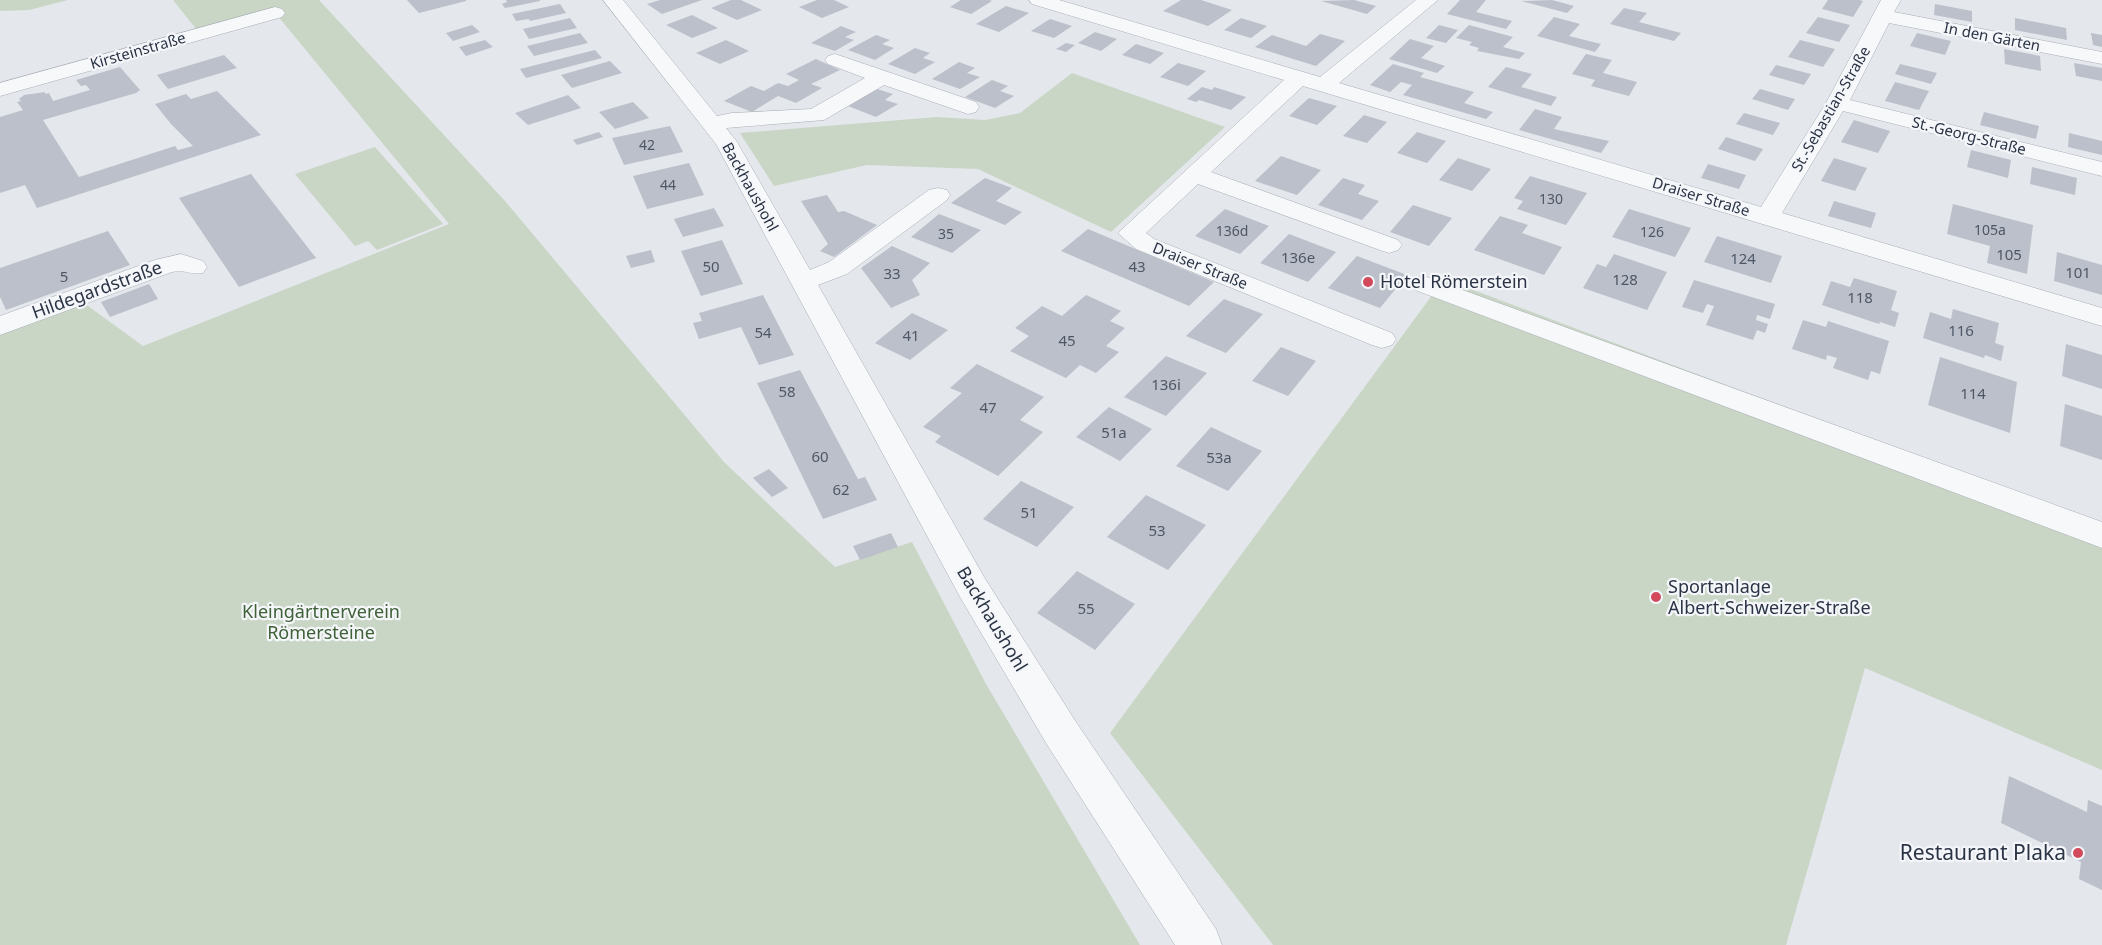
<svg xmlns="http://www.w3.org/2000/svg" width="2102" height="945" viewBox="0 0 2102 945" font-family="'Noto Sans',sans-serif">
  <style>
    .green { fill: #c9d6c5 }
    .building { fill: #bbc0ca }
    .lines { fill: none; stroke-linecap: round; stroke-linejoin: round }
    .minor-casing { stroke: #a9aeb7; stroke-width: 1 }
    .minor { fill: #f7f8fa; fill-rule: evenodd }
    .poi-dot { fill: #d1495b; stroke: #f4f6f9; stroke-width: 2 }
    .labels { text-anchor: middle; stroke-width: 4.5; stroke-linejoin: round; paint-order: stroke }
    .far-number-label { font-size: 14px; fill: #4f5766 }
    .far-street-label { font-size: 15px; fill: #2b3445; stroke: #f4f6f9 }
    .number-label { font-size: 15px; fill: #4f5766 }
    .poi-label { font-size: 18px; fill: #2b3445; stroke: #f4f6f9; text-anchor: start }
    .street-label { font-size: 18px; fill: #2b3445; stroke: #f4f6f9 }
    .park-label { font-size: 18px; fill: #3f6138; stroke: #f4f6f9 }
    .near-poi-label { font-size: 21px; fill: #2b3445; stroke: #f4f6f9; text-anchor: end }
  </style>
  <rect width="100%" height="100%" fill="#e4e7ec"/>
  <path class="green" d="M 0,0 L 68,0 L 29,10 L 0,11 Z
    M 173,0 L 319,0 L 505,201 L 724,462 L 835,567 L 912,542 L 986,684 L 1140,945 L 0,945 L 0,334 L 84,303 L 143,346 L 449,224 L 272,9 L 197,30 Z
    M 1072,73 L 1225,127 L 1111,232 L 978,169 L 867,165 L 774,186 L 740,133 L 937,117 L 985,120 L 1020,113 Z
    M 375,147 L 443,224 L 377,250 L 368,241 L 355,246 L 295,174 Z
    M 1444,279 L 2102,526 L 2102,770 L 1865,668 L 1786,945 L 1273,945 L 1110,733 Z"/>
  <path class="building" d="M 407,0 L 466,0 L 466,1 L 419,13 Z
    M 506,0 L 540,0 L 540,1 L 505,8 L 502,4 L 507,2 Z
    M 660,0 L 702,0 L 662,14 L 647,4 Z
    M 731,0 L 741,0 L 762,10 L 737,20 L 711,8 Z
    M 817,0 L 834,0 L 849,7 L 822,18 L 799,7 Z
    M 961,0 L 989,0 L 992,1 L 971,14 L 950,7 Z
    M 1181,0 L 1201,0 L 1232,10 L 1208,26 L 1163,11 Z
    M 1354,0 L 1376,6 L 1367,14 L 1321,1 Z
    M 1460,0 L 1486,0 L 1476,12 L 1512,21 L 1506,29 L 1447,14 Z
    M 1552,0 L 1574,6 L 1567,13 L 1521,1 Z
    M 1828,0 L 1859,0 L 1863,1 L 1853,17 L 1822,9 Z
    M 560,4 L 566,13 L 530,21 L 529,19 L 516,21 L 512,14 Z
    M 1935,4 L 1972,11 L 1972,22 L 1934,15 Z
    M 1006,6 L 1029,13 L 999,32 L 976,24 Z
    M 1624,8 L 1647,13 L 1639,22 L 1681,33 L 1674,41 L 1610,24 Z
    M 692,15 L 718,28 L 692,38 L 666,25 Z
    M 1554,17 L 1580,24 L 1569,36 L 1601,44 L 1595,52 L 1537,36 Z
    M 1818,17 L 1850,25 L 1839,42 L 1806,33 Z
    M 570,18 L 577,28 L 529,39 L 523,29 Z
    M 1241,18 L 1267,26 L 1251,38 L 1224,30 Z
    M 2015,18 L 2066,28 L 2067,40 L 2015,30 Z
    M 1050,19 L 1072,26 L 1054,38 L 1031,31 Z
    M 472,25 L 480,32 L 453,41 L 446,33 Z
    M 1439,25 L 1458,30 L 1446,43 L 1426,38 Z
    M 1469,25 L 1513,37 L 1503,47 L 1525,53 L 1519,59 L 1477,51 L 1479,48 L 1469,45 L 1472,42 L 1456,38 Z
    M 841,26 L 856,32 L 845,37 L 854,40 L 835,51 L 811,43 Z
    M 1095,32 L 1117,39 L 1101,51 L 1078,43 Z
    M 580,33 L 588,43 L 534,56 L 527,46 Z
    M 1917,33 L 1951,41 L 1945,55 L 1910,46 Z
    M 2091,33 L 2102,35 L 2102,47 L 2093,45 Z
    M 1320,34 L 1345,41 L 1316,66 L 1255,47 L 1272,35 L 1306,46 Z
    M 876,35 L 890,40 L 882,44 L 894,48 L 875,60 L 848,50 Z
    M 1410,39 L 1434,46 L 1421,58 L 1445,66 L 1437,73 L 1389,59 Z
    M 485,40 L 493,47 L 466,56 L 459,47 Z
    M 726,40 L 749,51 L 720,64 L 696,53 Z
    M 1800,40 L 1835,49 L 1823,67 L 1788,57 Z
    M 1066,43 L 1075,45 L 1066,52 L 1056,49 Z
    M 1136,44 L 1164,53 L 1150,64 L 1122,55 Z
    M 915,48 L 930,53 L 923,58 L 935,62 L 915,74 L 888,64 Z
    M 2004,49 L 2040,56 L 2041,71 L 2005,64 Z
    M 595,50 L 602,58 L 526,78 L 520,69 Z
    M 1586,54 L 1612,60 L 1603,73 L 1637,82 L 1629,96 L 1591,86 L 1595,80 L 1572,74 Z
    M 224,55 L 237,68 L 168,89 L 157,75 Z
    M 816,59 L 840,70 L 811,84 L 822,88 L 796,103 L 778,96 L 752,112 L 724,101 L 751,86 L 764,91 L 778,83 L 788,86 L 799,80 L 786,74 Z
    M 610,61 L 622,73 L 572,88 L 561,75 Z
    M 959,62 L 975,68 L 967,73 L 980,77 L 960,89 L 932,79 Z
    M 1178,63 L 1206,71 L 1188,86 L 1160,77 Z
    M 2074,63 L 2102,68 L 2102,81 L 2076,76 Z
    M 1393,64 L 1424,73 L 1420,77 L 1474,92 L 1464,103 L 1493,112 L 1486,119 L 1403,95 L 1412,85 L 1401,82 L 1390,92 L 1370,85 Z
    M 1900,64 L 1937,73 L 1931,84 L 1895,74 Z
    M 1776,65 L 1811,74 L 1804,85 L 1769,75 Z
    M 120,67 L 140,90 L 136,93 L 43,120 L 79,177 L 175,146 L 178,150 L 193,146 L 171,124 L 155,104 L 186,94 L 191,99 L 217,91 L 261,135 L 37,208 L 25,185 L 0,193 L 0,117 L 23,110 L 17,102 L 21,101 L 19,99 L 24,95 L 45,92 L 45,94 L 49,93 L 53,101 L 90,90 L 86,85 L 81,86 L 76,80 Z
    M 1506,67 L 1532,74 L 1521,87 L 1557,97 L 1551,106 L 1488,87 Z
    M 992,80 L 1008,86 L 1000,91 L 1014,96 L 995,108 L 965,97 Z
    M 1895,82 L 1929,91 L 1919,110 L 1885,101 Z
    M 1202,87 L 1212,90 L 1214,87 L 1246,97 L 1231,110 L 1199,100 L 1196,102 L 1187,99 Z
    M 877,89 L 893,94 L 885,100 L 898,104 L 876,117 L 848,106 Z
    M 1760,89 L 1795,99 L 1788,110 L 1752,99 Z
    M 568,95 L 581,108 L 528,125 L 515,113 Z
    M 1309,98 L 1337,106 L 1317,125 L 1289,116 Z
    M 633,102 L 649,118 L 615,129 L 599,112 Z
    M 1535,109 L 1562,117 L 1554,129 L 1609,141 L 1601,153 L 1519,130 Z
    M 1984,112 L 2039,126 L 2036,139 L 1980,125 Z
    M 1744,113 L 1780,123 L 1773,135 L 1736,124 Z
    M 1364,115 L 1387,122 L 1367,143 L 1343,136 Z
    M 1854,120 L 1890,131 L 1878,153 L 1841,142 Z
    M 670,126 L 683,152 L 624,165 L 612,138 Z
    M 599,132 L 603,137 L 577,145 L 573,140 Z
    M 1417,132 L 1446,141 L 1427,163 L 1397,153 Z
    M 2069,133 L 2102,141 L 2102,155 L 2068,147 Z
    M 1726,137 L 1763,149 L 1755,161 L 1718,149 Z
    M 1971,150 L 2011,160 L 2008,178 L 1967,167 Z
    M 1281,156 L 1321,170 L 1297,195 L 1255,181 Z
    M 1458,158 L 1491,169 L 1472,191 L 1439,180 Z
    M 1834,158 L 1867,168 L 1855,191 L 1821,181 Z
    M 689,163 L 704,195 L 647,209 L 633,176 Z
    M 1708,164 L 1746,175 L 1739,189 L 1701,178 Z
    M 2032,167 L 2077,178 L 2075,195 L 2030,184 Z
    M 251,174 L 316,258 L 239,287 L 179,198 Z
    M 1530,176 L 1587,193 L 1566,225 L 1517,209 L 1523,201 L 1514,198 Z
    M 985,178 L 1012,188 L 996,201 L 1022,212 L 1005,225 L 951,203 Z
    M 1343,178 L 1365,185 L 1358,194 L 1379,201 L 1362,220 L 1318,205 Z
    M 827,195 L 838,212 L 844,211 L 877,225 L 834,257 L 820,251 L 828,244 L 801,201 Z
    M 1834,201 L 1876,213 L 1871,228 L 1828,216 Z
    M 1953,204 L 2033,225 L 2027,274 L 1987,263 L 1990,246 L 1947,234 Z
    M 1413,205 L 1452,218 L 1429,246 L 1390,232 Z
    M 714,208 L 724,226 L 683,237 L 674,219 Z
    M 1225,209 L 1269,226 L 1240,254 L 1195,236 Z
    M 1629,209 L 1691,228 L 1675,257 L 1612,237 Z
    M 939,214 L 981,230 L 952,253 L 911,237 Z
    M 1500,216 L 1528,225 L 1522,233 L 1562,247 L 1544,275 L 1474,250 Z
    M 1088,229 L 1214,282 L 1189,306 L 1061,251 Z
    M 108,231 L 130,265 L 6,310 L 0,297 L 0,268 Z
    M 1289,234 L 1336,252 L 1308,282 L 1260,263 Z
    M 1717,236 L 1782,256 L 1771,283 L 1704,262 Z
    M 722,240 L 743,284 L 701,296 L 681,251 Z
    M 892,246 L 930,263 L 912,280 L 920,295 L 891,308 L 861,268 Z
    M 651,250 L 655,262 L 631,268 L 626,256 Z
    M 2057,252 L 2102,265 L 2102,295 L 2054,281 Z
    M 1614,254 L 1667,272 L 1647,310 L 1583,288 L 1597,264 L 1606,267 Z
    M 1357,256 L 1407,275 L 1380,308 L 1328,288 Z
    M 1854,278 L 1897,291 L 1891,310 L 1899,313 L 1895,327 L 1880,322 L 1879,324 L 1822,305 L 1831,281 L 1850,287 Z
    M 1694,280 L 1775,304 L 1770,319 L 1757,315 L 1756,320 L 1768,324 L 1765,333 L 1757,330 L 1753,340 L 1706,325 L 1714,306 L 1707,304 L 1703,313 L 1682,307 Z
    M 149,284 L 158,299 L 110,317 L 101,302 Z
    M 763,295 L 794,355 L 759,365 L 741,327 L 699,339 L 693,323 L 702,321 L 699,313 Z
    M 1086,295 L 1121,311 L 1110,321 L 1125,328 L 1106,346 L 1119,352 L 1096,373 L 1080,365 L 1066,378 L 1010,351 L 1029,336 L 1015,328 L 1042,306 L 1062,316 Z
    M 1224,299 L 1263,314 L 1226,353 L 1186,336 Z
    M 1953,309 L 1999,323 L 1995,343 L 2004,346 L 2001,361 L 1985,355 L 1984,358 L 1923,338 L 1930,312 L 1951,319 Z
    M 912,313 L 948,330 L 910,360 L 875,343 Z
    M 1803,320 L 1826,327 L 1828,321 L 1889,341 L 1880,374 L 1871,371 L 1868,380 L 1833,368 L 1837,358 L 1827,355 L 1826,360 L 1792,349 Z
    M 2066,344 L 2102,355 L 2102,389 L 2062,376 Z
    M 1281,347 L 1316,361 L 1288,396 L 1252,381 Z
    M 1166,356 L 1207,373 L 1166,416 L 1124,397 Z
    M 1940,357 L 2017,382 L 2010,433 L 1928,405 Z
    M 977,364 L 1044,397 L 1020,420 L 1043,432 L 998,476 L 935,442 L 941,436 L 923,427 L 962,393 L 950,388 Z
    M 800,370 L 858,479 L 865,477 L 877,500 L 823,519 L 757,383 Z
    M 2065,404 L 2102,416 L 2102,460 L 2060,446 Z
    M 1109,407 L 1152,429 L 1120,461 L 1076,437 Z
    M 1211,427 L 1262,451 L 1228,491 L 1176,466 Z
    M 769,469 L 788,488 L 772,497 L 753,478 Z
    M 1021,481 L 1074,507 L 1037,547 L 983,519 Z
    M 1146,495 L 1206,525 L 1168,570 L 1107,537 Z
    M 891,533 L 898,547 L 860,560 L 853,546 Z
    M 1077,571 L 1135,604 L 1095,650 L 1037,613 Z
    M 2009,776 L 2087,812 L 2088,800 L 2102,806 L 2102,890 L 2079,879 L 2081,862 L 2001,823 Z"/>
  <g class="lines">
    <g class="minor-casing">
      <path id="minor" d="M 603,0 L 623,0 L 717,116 L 732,113 L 811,109 L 865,78 L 828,64 L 825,60 L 828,56 L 835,54 L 976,102 L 979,107 L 976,112 L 968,114 L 884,85 L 824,120 L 726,128 L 737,142 L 810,270 L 829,262 L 929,190 L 938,188 L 947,190 L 950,195 L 947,200 L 847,274 L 818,285 L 984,577 L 1074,719 L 1216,929 L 1222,945 L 1175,945 L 1046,743 L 960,597 L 716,144 Z
        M 1029,0 L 1059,0 L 1320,77 L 1416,0 L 1438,0 L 1339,83 L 1761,207 L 1826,103 L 1881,0 L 1901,0 L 1894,12 L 2102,52 L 2102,64 L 1889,23 L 1850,100 L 2102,162 L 2102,176 L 1843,111 L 1782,213 L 2102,308 L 2102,326 L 1303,86 L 1211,172 L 1398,240 L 1402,245 L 1398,250 L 1389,253 L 1380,250 L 1198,184 L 1146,233 L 1154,239 L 1392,333 L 1396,339 L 1392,345 L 1382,348 L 1372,345 L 1136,249 L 1118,233 L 1284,80 L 1032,4 Z
        M 275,7 L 282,9 L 285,13 L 282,17 L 0,96 L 0,83 Z
        M 181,254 L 203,261 L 207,267 L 203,273 C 192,275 183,269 172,272 L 0,335 L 0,316 L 155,260 Z
        M 1424,276 L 2102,522 L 2102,548 L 1415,290 L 1411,284 L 1415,278 Z"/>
    </g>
    <use href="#minor" class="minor"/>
  </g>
  <g class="poi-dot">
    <circle cx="1368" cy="282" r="6"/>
    <circle cx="1656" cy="597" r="6"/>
    <circle cx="2078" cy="853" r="6"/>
  </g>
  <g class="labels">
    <g class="far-number-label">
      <text x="647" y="150">42</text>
      <text x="668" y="190">44</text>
      <text x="1551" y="204">130</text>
      <text x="1990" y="235">105a</text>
      <text x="1232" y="236">136d</text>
      <text x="1652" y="237">126</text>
      <text x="946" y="239">35</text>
    </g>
    <g class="far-street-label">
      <text transform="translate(1992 37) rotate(11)" y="5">In den Gärten</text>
      <text transform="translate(138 51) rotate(-16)" y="5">Kirsteinstraße</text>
      <text transform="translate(1831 109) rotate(-60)" y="5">St.-Sebastian-Straße</text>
      <text transform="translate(1969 136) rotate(14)" y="5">St.-Georg-Straße</text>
      <text transform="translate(750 187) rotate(61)" y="5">Backhaushohl</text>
      <text transform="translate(1701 197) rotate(17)" y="5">Draiser Straße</text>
      <text transform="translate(1200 266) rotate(22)" y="5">Draiser Straße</text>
    </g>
    <g class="number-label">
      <text x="2009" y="260">105</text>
      <text x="1298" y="263">136e</text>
      <text x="1743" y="264">124</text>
      <text x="711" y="272">50</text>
      <text x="1137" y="272">43</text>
      <text x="2078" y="278">101</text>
      <text x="892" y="279">33</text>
      <text x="64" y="282">5</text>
      <text x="1625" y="285">128</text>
      <text x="1860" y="303">118</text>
      <text x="1961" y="336">116</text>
      <text x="763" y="338">54</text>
      <text x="911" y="341">41</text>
      <text x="1067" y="346">45</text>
      <text x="1166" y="390">136i</text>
      <text x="787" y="397">58</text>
      <text x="1973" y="399">114</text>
      <text x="988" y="413">47</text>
      <text x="1114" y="438">51a</text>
      <text x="820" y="462">60</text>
      <text x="1219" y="463">53a</text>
      <text x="841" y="495">62</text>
      <text x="1029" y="518">51</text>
      <text x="1157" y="536">53</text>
      <text x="1086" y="614">55</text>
    </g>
    <g class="poi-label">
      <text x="1380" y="288">Hotel Römerstein</text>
      <text x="1668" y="593">Sportanlage<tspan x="1668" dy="21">Albert-Schweizer-Straße</tspan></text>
    </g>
    <g class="street-label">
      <text transform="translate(97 290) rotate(-20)" y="6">Hildegardstraße</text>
      <text transform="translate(992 619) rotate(59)" y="6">Backhaushohl</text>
    </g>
    <g class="park-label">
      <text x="321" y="618">Kleingärtnerverein<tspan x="321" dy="21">Römersteine</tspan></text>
    </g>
    <g class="near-poi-label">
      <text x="2066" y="860">Restaurant Plaka</text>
    </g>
  </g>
</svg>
